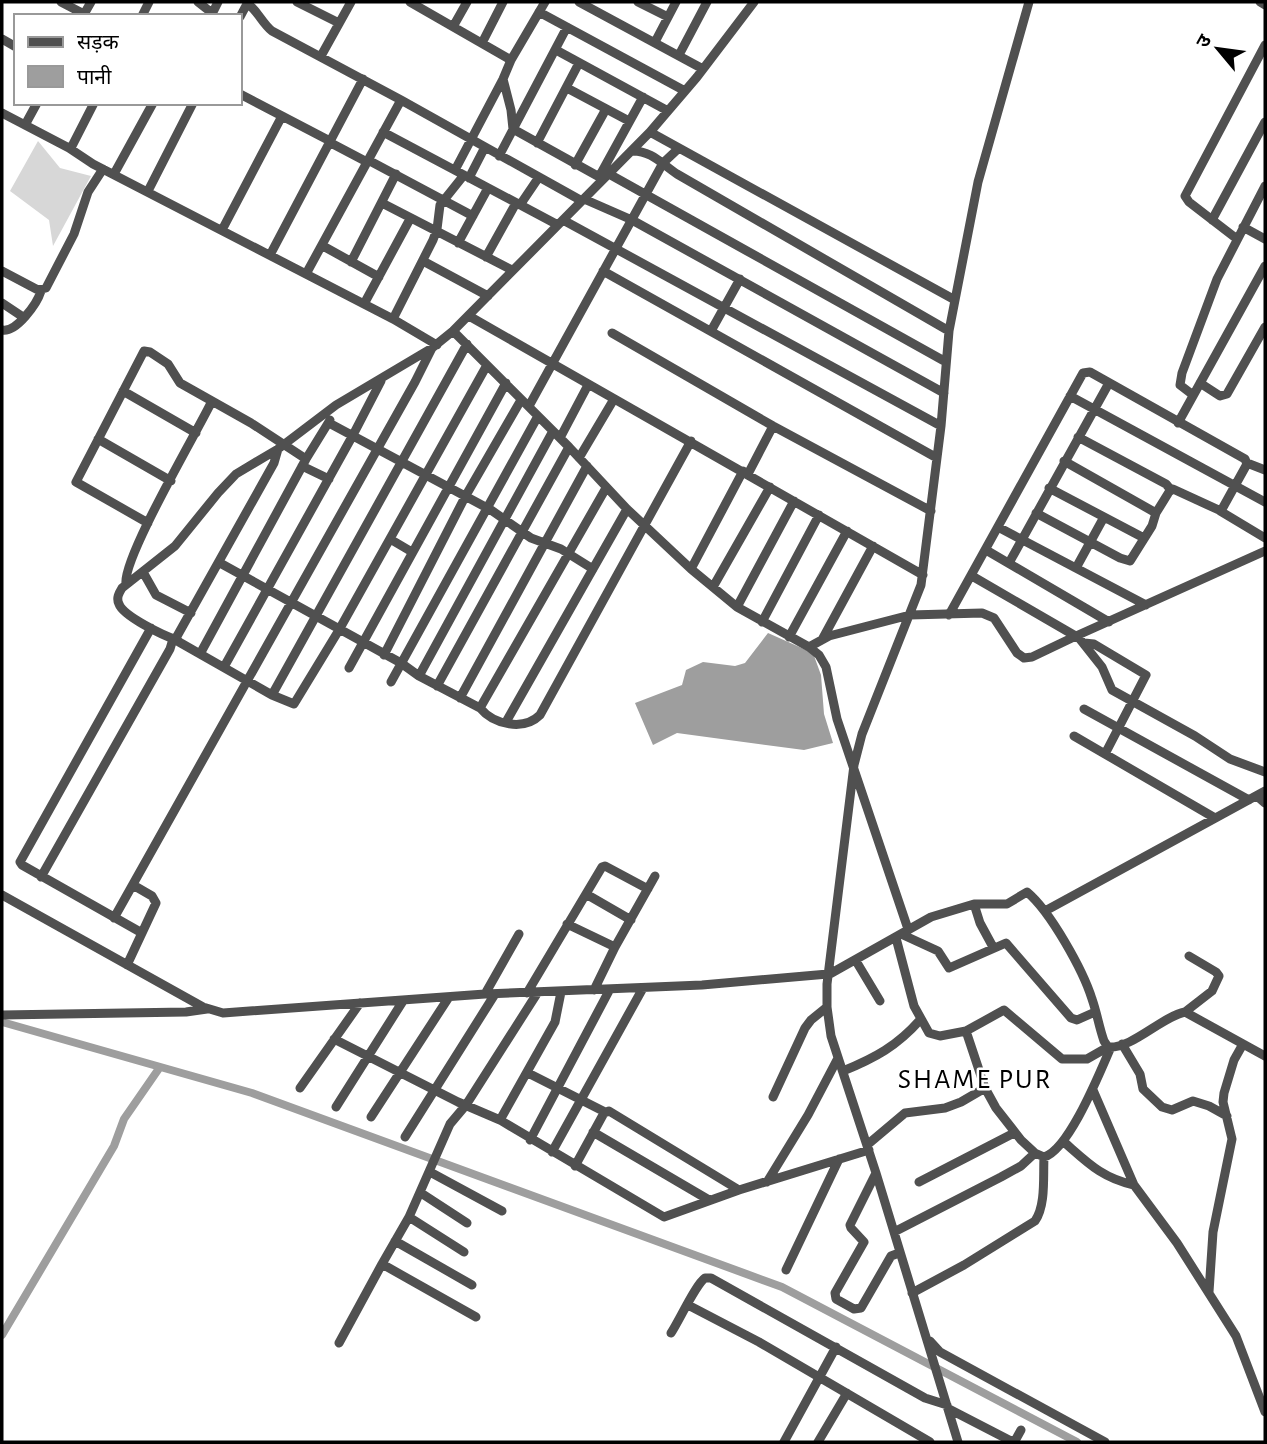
<svg xmlns="http://www.w3.org/2000/svg" width="1267" height="1444" viewBox="0 0 1267 1444" font-family="'Alegreya Sans','Noto Sans Devanagari',sans-serif">
  <style>
    .green { fill: #d7d7d7 }
    .water { fill: #9e9e9e }
    .lines { fill: none; stroke-linecap: round; stroke-linejoin: round }
    .canal { stroke: #9e9e9e; stroke-width: 8 }
    .minor { stroke: #505050; stroke-width: 9 }
    .labels { text-anchor: middle; stroke-width: 5; stroke-linejoin: round; paint-order: stroke }
    .quarter-label { font-size: 28px; letter-spacing: 2px; fill: #000; stroke: #fff }
  </style>
  <rect width="100%" height="100%" fill="#fff"/>
  <path class="green" d="M 38,141 L 60,168 L 91,176 L 53,246 L 49,220 L 10,191 Z"/>
  <path class="water" d="M 768,633 L 813,653 L 821,675 L 824,714 L 833,743 L 804,750 L 677,733 L 653,745 L 635,703 L 682,685 L 686,670 L 703,662 L 735,666 L 745,663 Z"/>
  <g class="lines">
    <path class="canal" d="M 2,1022 L 252,1093 L 782,1287 L 1077,1442
      M 2,1335 L 114,1146 L 124,1119 L 160,1067"/>
    <path class="minor" d="M 61,2 L 84,14
      M 198,2 L 212,13
      M 297,2 L 339,23
      M 410,2 L 511,60
      M 579,2 L 703,69
      M 638,2 L 668,17
      M 1260,2 L 1265,5
      M 247,3 C 258,11 262,23 272,31 L 401,100 L 582,201
      M 539,12 L 685,91
      M 83,16 L 91,2
      M 142,16 L 149,2
      M 211,16 L 218,2
      M 240,17 L 248,2
      M 454,25 L 467,2
      M 2,39 L 16,47
      M 655,42 L 676,2
      M 482,43 L 503,2
      M 556,50 L 668,111
      M 679,55 L 707,2
      M 321,56 L 351,2
      M 503,79 L 511,110 L 513,129 L 603,179
      M 567,88 L 629,121
      M 240,94 L 330,141
      M 2,113 L 69,148 L 72,146 L 94,103
      M 25,125 L 37,103
      M 383,132 L 558,225
      M 650,132 L 955,300
      M 329,142 L 367,162
      M 537,143 L 579,63
      M 69,148 L 93,164 L 393,319 L 437,345
      M 631,151 C 651,150 662,164 677,174 L 949,331
      M 499,156 L 567,27
      M 368,160 L 473,216
      M 575,165 L 606,109
      M 455,170 L 503,79 L 511,60 L 545,2
      M 114,174 L 153,103
      M 609,174 L 946,362
      M 599,177 L 643,97
      M 469,178 L 485,147
      M 148,191 L 193,103
      M 584,199 L 632,220 L 944,393
      M 382,203 L 512,270
      M 520,205 L 539,177
      M 563,220 L 941,426
      M 1212,220 L 1265,122
      M 1243,227 L 1265,239
      M 222,230 L 282,116
      M 1237,239 L 1189,202 L 1185,196 L 1265,45
      M 458,243 L 488,188
      M 323,246 L 379,277
      M 270,255 L 363,79
      M 486,257 L 516,203
      M 423,261 L 488,296
      M 351,262 L 396,174
      M 2,271 L 38,290 L 46,288 L 74,234 L 88,192 L 103,169
      M 603,271 L 937,458
      M 306,274 L 401,100
      M 2,303 L 23,317
      M 364,304 L 410,219
      M 469,316 L 923,575
      M 393,319 L 433,240 L 437,229 L 440,205 L 464,175
      M 2,330 C 16,333 37,304 41,291
      M 453,331 L 569,447 L 627,509 L 691,569 L 737,607 L 809,647 L 819,655 L 826,667 L 837,719 L 908,929
      M 711,331 L 740,279
      M 612,333 L 773,426 L 931,511
      M 1200,383 L 1220,396 L 1227,394 L 1265,327
      M 123,391 L 196,433
      M 1193,395 L 1180,385 L 1182,373 L 1217,279 L 1265,186
      M 1070,396 L 1265,502
      M 529,406 L 663,163 L 679,148
      M 329,423 L 491,510 L 531,538 L 561,549 L 593,569
      M 1178,423 L 1265,266
      M 1078,437 L 1166,484 L 1171,490
      M 560,438 L 588,385
      M 98,439 L 171,481
      M 278,449 L 274,463 L 176,638 L 179,642 L 272,695 L 294,704 L 339,630 L 487,365
      M 579,458 L 614,399
      M 1247,463 L 1265,470
      M 302,466 L 329,479
      M 748,474 L 773,426
      M 1049,488 L 1144,538
      M 1220,511 L 1265,538
      M 1036,513 L 1120,558 L 1130,561 L 1152,526 L 1156,513
      M 148,523 L 76,482 L 144,351 L 150,352 L 168,364 L 180,383 L 251,423 L 306,459
      M 998,527 L 1146,605
      M 390,539 L 412,552
      M 986,550 L 1109,622
      M 220,563 L 401,663 L 419,676 L 480,708 L 606,488
      M 1009,563 L 1109,383
      M 1076,568 L 1104,517
      M 691,569 L 743,471
      M 143,572 L 156,595 L 191,613
      M 972,576 L 1079,638 L 1102,667 L 1112,690 L 1195,736 L 1230,759 L 1265,772
      M 126,584 C 122,559 197,432 212,401
      M 713,587 L 770,487
      M 737,607 L 794,501
      M 949,615 L 1083,373 L 1090,372 L 1245,459 L 1247,464 L 1221,511 L 1173,489 L 1169,492 L 1156,513 L 1064,461
      M 762,622 L 819,515
      M 789,637 L 847,531
      M 823,638 L 873,546
      M 177,640 C 164,636 123,616 119,604 C 116,598 119,593 122,588 L 175,546 L 218,493 L 236,474 L 278,449 L 336,405 L 432,348 L 453,331 L 650,132 L 697,77 L 754,2
      M 1084,643 L 1094,644 L 1146,675 L 1105,754
      M 809,647 L 829,636 L 910,615 L 982,613 L 994,618 L 1017,653 L 1024,658 L 1032,657 L 1076,636 L 1265,551
      M 200,654 L 306,459 L 330,420
      M 384,655 L 465,497 L 521,400
      M 224,667 L 353,435 L 381,381
      M 349,668 L 506,383
      M 419,676 L 553,431
      M 391,682 L 538,416
      M 437,686 L 569,447
      M 272,695 L 467,344
      M 460,698 L 587,466
      M 480,708 C 494,725 524,731 540,715 L 691,441
      M 1084,709 L 1249,800
      M 506,722 L 627,509
      M 1074,736 L 1215,818
      M 1257,796 L 1265,803
      M 41,877 L 170,649 L 173,639
      M 586,894 L 631,920
      M 2,895 L 203,1007 L 223,1013 L 485,994 L 702,985 L 828,974
      M 974,904 L 980,923 L 993,947
      M 1045,911 L 1265,791
      M 114,918 L 415,382 L 432,348
      M 567,924 L 615,947
      M 142,933 L 22,865 L 20,862 L 151,628
      M 901,934 L 938,951 L 949,968 L 1006,943 L 1071,1018 L 1077,1020 L 1095,1012
      M 896,938 L 914,1006 L 929,1033 L 940,1036 L 966,1031
      M 856,961 L 880,1001
      M 127,965 L 156,903 L 152,896 L 133,885
      M 828,975 L 931,917 L 974,904 L 1007,904 L 1027,892 C 1050,911 1083,970 1092,999 C 1097,1013 1099,1027 1104,1041 L 1108,1047 C 1132,1049 1161,1017 1185,1012 L 1265,1056
      M 594,990 L 615,947 L 655,876
      M 527,993 L 602,867 L 605,866 L 648,889
      M 485,994 L 519,934
      M 1185,1012 L 1212,991 L 1219,976 L 1216,972 L 1189,956
      M 2,1015 L 186,1012 L 207,1009
      M 334,1039 L 458,1102 L 500,1120 L 664,1217 L 739,1190 L 869,1150
      M 1122,1044 L 1140,1074 L 1143,1089 L 1162,1107 L 1172,1110 L 1193,1101 L 1209,1106 L 1227,1116
      M 1108,1047 L 1087,1059 L 1062,1059 L 1004,1010 L 966,1031 L 985,1088 L 996,1108 L 1021,1140 L 1035,1153 L 1044,1157 C 1069,1150 1100,1072 1111,1047
      M 843,1071 C 875,1058 897,1046 920,1020
      M 528,1073 L 605,1112
      M 300,1088 L 360,1003
      M 1093,1090 L 1134,1185 L 1177,1243 L 1236,1336 L 1265,1412
      M 773,1097 L 805,1028 L 811,1020 L 827,1007
      M 336,1107 L 403,1001
      M 371,1117 L 449,997
      M 500,1120 L 555,1022 L 561,992
      M 593,1132 L 709,1200
      M 405,1137 L 495,994
      M 530,1140 L 610,989
      M 1064,1142 C 1088,1163 1102,1178 1134,1185
      M 867,1145 L 905,1113 L 945,1108 L 961,1102 L 985,1088
      M 552,1152 L 643,988
      M 575,1166 L 604,1113 L 609,1111 L 739,1190
      M 430,1172 L 502,1211
      M 876,1173 L 850,1225 L 851,1228 L 864,1242 L 835,1293 L 836,1299 L 854,1309 L 861,1308 L 891,1256 L 899,1253
      M 767,1182 L 808,1115 L 838,1058
      M 919,1182 L 1014,1133
      M 421,1193 L 467,1223
      M 409,1217 L 464,1252
      M 894,1232 L 1001,1177 L 1021,1166 L 1035,1153
      M 395,1241 L 472,1285
      M 786,1270 L 839,1159
      M 1209,1292 L 1213,1232 L 1232,1139 L 1223,1102 L 1224,1093 L 1234,1060 L 1243,1044
      M 912,1293 L 964,1265 L 1035,1221 C 1046,1205 1043,1177 1044,1157
      M 688,1305 L 759,1342 L 930,1442
      M 476,1317 L 382,1264 L 409,1217 L 450,1124 L 466,1105 L 538,992
      M 671,1333 C 679,1321 696,1284 705,1278 L 711,1278 L 925,1398 L 947,1405
      M 930,1341 L 940,1352 L 1105,1442
      M 339,1343 L 382,1264
      M 949,1409 L 1011,1441 L 1016,1439 L 1021,1430
      M 784,1442 L 836,1347
      M 818,1442 L 847,1393
      M 958,1442 L 876,1173 L 831,1036 L 827,1007 L 827,984 L 854,765 L 862,734 L 921,585 L 941,426 L 949,331 L 978,182 L 1029,2"/>
  </g>
  <g class="labels">
    <g class="quarter-label">
      <text x="975" y="1088">SHAME PUR</text>
    </g>
  </g>
  <rect width="1267" height="1444" fill="none" stroke="#000000" stroke-width="7"/>
  <rect x="14" y="14" width="228" height="91" fill="#ffffff" stroke="#999999" stroke-width="2"/>
  <rect x="28" y="37" width="35" height="10" fill="#505050" stroke="#999999" stroke-width="2"/>
  <text x="77" y="49" font-size="21" fill="#000000">सड़क</text>
  <rect x="28" y="66" width="35" height="21" fill="#9e9e9e" stroke="#999999" stroke-width="2"/>
  <text x="77" y="84" font-size="21" fill="#000000">पानी</text>
  <g transform="translate(1218 49) rotate(299)" stroke="#ffffff" stroke-width="5" paint-order="stroke">
  <path d="M0-5L12 26L0 18L-12 26Z" fill="#000000"/>
  <text y="-10" font-size="19" font-weight="bold" text-anchor="middle" fill="#000000">उ</text>
  </g>
</svg>
